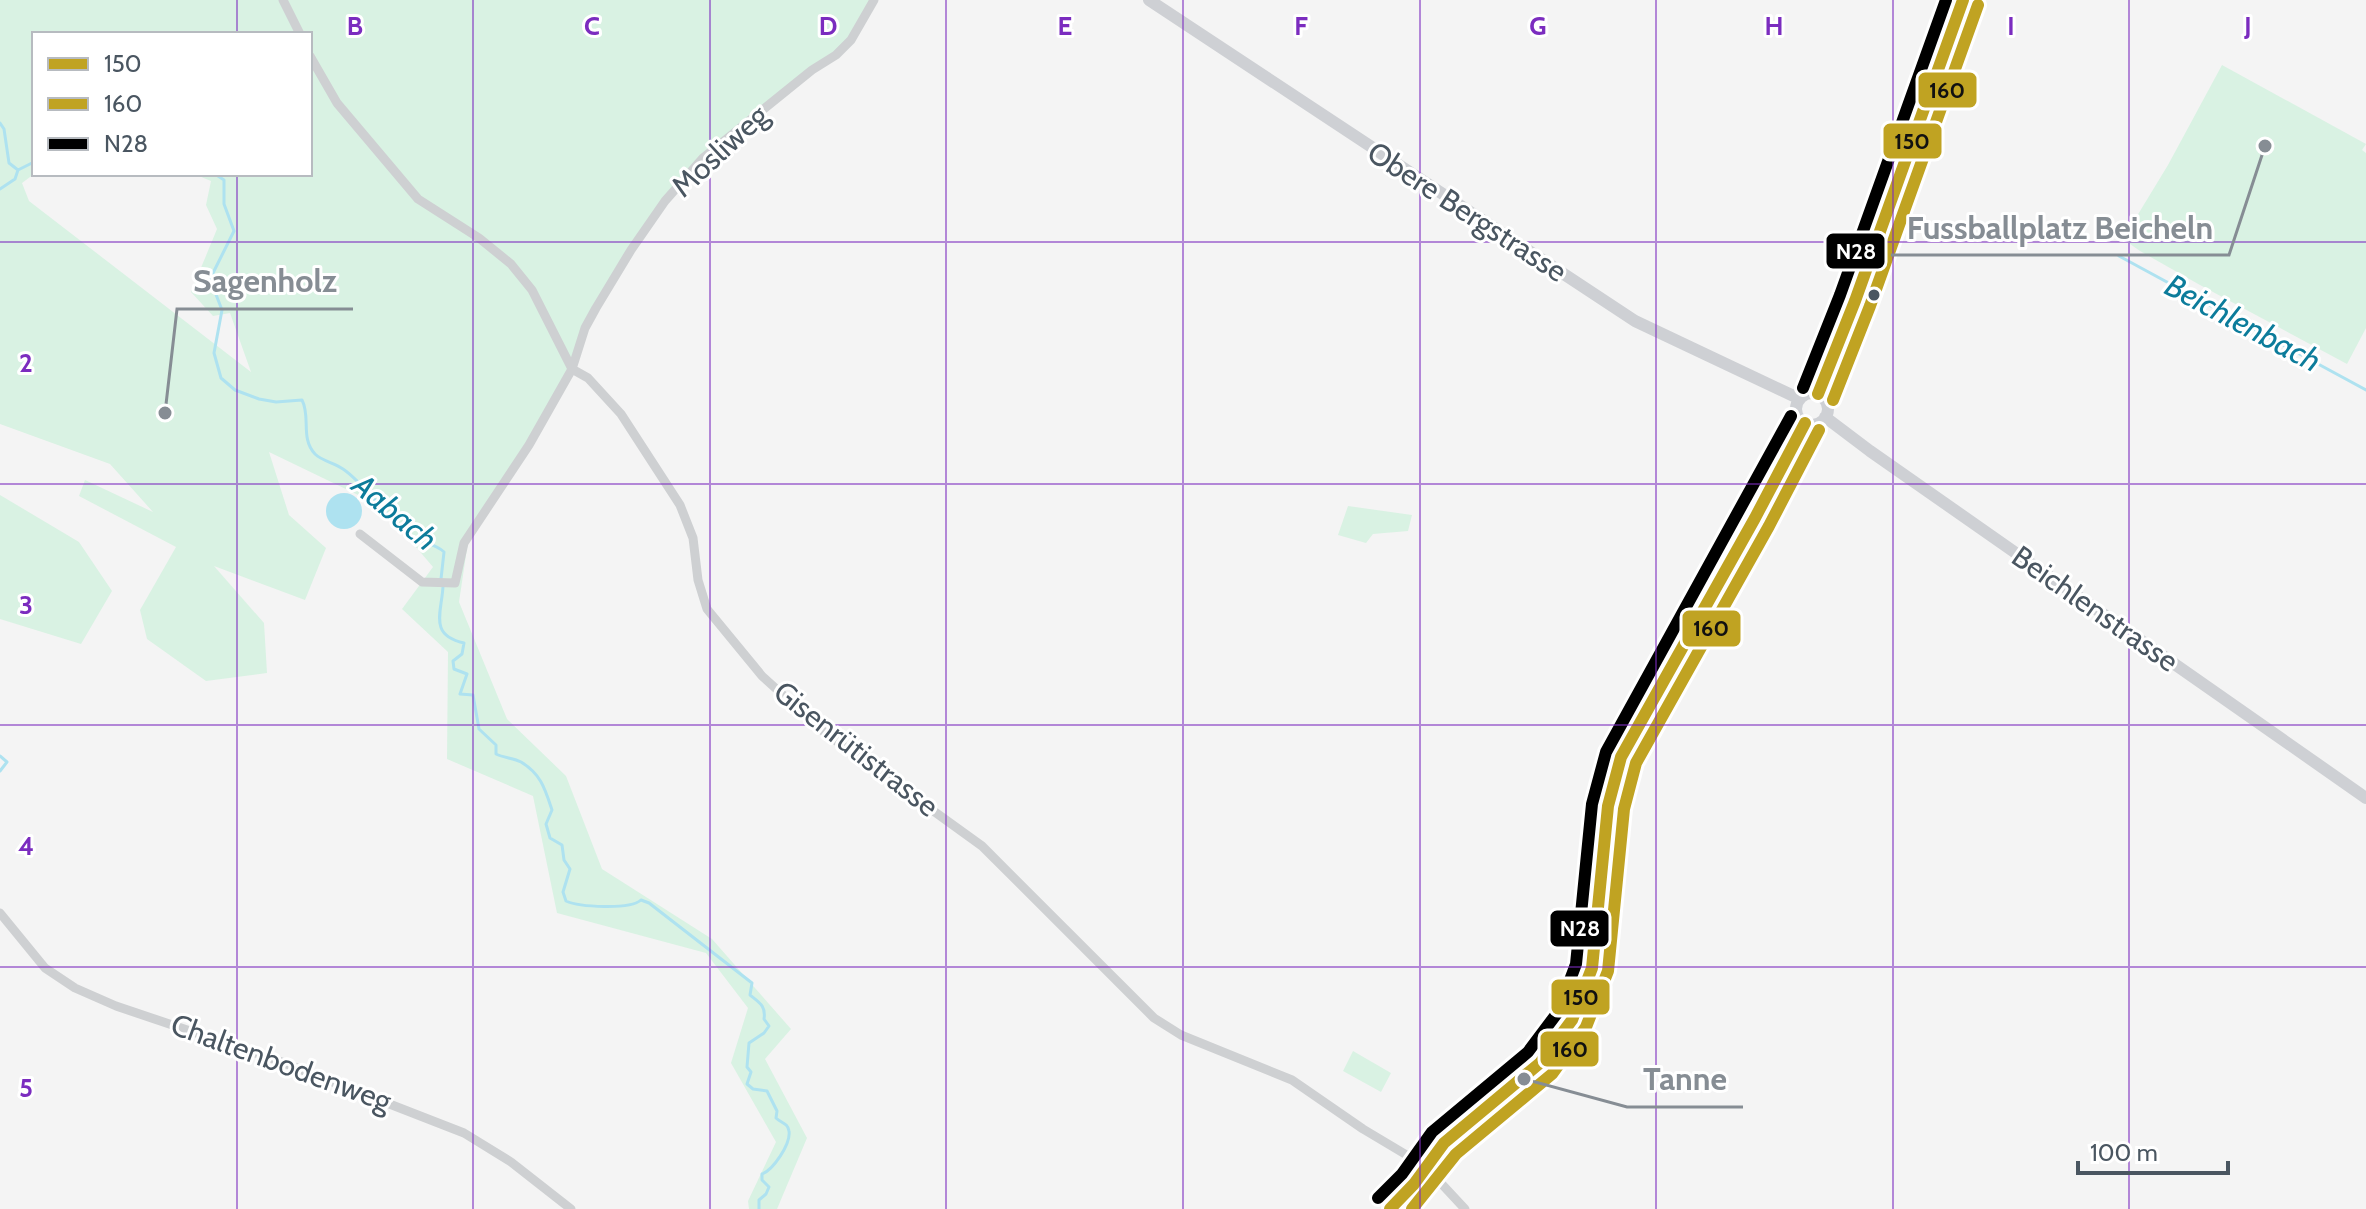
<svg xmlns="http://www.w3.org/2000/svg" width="2366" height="1209" viewBox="0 0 2366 1209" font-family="Cabin,sans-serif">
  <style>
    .green { fill: #d9f2e3; fill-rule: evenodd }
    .water { fill: #aee2f0 }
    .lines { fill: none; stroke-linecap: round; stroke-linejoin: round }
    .stream { stroke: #aee2f0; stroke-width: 3 }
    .street { stroke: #ced0d2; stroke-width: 9 }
    .secondary { stroke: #ced0d4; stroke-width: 12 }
    .bus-1-casing { stroke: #fff; stroke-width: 18 }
    .bus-2-casing { stroke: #fff; stroke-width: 18 }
    .bus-3-casing { stroke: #fff; stroke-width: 18 }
    .bus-1 { stroke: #c0a322; stroke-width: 12 }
    .bus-2 { stroke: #c0a322; stroke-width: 12 }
    .bus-3 { stroke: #000; stroke-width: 12 }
    .grid { fill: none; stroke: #7b2cbf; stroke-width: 2; stroke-opacity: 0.55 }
    .bus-dot { fill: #4a5661; stroke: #fff; stroke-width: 3 }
    .labels { text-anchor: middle; stroke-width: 6; stroke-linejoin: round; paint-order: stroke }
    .street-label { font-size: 30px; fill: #4a5661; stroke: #fff }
    .water-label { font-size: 32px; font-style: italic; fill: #0c7c9b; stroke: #fff }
    .grid-label { font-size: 26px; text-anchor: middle; font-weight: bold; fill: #7b2cbf; stroke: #fff; stroke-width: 6; stroke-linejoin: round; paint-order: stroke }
    .leader { fill: none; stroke: #868d94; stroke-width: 3 }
    .callout-dot { fill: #868d94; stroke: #fff; stroke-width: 3 }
    .callout-label { font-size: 32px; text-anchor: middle; font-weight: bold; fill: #868d94; stroke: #fff; stroke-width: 6; stroke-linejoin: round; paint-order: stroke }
    .line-badge { stroke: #fff; stroke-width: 3 }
    .badge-label { font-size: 22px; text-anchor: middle; font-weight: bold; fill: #fff }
    .pale-badge-label { font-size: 22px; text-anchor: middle; font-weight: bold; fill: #111 }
  </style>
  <rect width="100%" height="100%" fill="#f4f4f4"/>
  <path class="green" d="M 0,0 L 877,0 L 851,40 L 703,158 L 665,201 L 596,308 L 572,369 L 469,535 L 459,602 L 507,719 L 566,776 L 602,869 L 712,939 L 791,1029 L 765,1059 L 807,1138 L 777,1209 L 749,1209 L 748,1201 L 776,1142 L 731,1063 L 748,1008 L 706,953 L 557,913 L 533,796 L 447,759 L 448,652 L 402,609 L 433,567 L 381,506 L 269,452 L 289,515 L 326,548 L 305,600 L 214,566 L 264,623 L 267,673 L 206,681 L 147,639 L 140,610 L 176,547 L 79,496 L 85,480 L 153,512 L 110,464 L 0,424 ZM 34,34 L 310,34 L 310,174 L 194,174 L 211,181 L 206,205 L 217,229 L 191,292 L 213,316 L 230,313 L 251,372 L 29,201 L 22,183 L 34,174 Z
    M 2222,65 L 2366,144 L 2362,150 L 2366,153 L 2366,328 L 2347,364 L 2200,285 L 2140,251 L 2123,239 L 2168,165 Z
    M 0,495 L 79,542 L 112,591 L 81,644 L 0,619 Z
    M 1348,506 L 1412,515 L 1408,531 L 1373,534 L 1366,543 L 1338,535 Z
    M 1353,1051 L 1391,1073 L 1381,1092 L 1343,1071 Z"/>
  <path class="water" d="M326 511a18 18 0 1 1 36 0a18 18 0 1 1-36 0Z"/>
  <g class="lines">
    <path class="stream" d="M 0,123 L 4,129 L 9,163 L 18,170
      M 18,170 L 34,162
      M 215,174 L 224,180 L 224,204 L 234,231 L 210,279 L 222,310 L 214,353 L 221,378 L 235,390 L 259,399 L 276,402 L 302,400 C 311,417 300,438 315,454 C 322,461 335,463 343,469 C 367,485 392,526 416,539 C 426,544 436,544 444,552 L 441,579
      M 0,189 L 15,179 L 18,170
      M 2119,256 L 2366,390
      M 443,586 C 442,612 428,635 464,643 L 462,654 L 453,661 L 454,669 L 467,674 L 460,694 L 473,695 L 479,729 L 496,745 L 496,754 C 504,758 514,758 521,762 C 541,774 545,789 552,810 L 546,824 L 550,838 L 562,845 L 564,860 L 570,869 L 563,892 L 566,901 C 579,907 630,910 641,900 L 649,903 L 752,983 L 750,995 C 760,1003 766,1006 764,1019 L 769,1026 L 764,1033 L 749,1043 L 747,1067 L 751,1072 L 747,1084 L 753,1089 L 767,1091 L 777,1111 L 776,1118 C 781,1123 788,1123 789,1131 C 791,1144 773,1170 762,1174 L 762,1180 L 769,1187 L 766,1194 L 759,1200 L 759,1209
      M 0,756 L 7,762 L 0,771"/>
    <path class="street" d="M 283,0 L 300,34
      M 310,56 L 337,103 L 418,199 L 479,238 L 511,264 L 532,290 L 572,369 L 588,378 L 621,414 L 680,505 L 693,538 L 698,580 L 707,609 L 762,676 L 824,732 L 982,846 L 1154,1018 L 1181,1035 L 1292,1080 L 1363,1129 L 1425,1166 L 1465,1209
      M 360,534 L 422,582 L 455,583 L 464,543 L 529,445 L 572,369 L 585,328 L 596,308 L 631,250 L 665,201 L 703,158 L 812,70 L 836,55 L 851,40 L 874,0
      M 0,913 L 45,968 L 75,988 L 116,1006 L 279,1061 L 464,1133 L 511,1162 L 571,1209"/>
    <path class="secondary" d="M 1149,0 L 1635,321 L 1800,399
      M1796 409a16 16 0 1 1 32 0a16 16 0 1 1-32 0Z
      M 1818,394 L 1855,301 L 1963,0
      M 1825,417 L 1870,451 L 2366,798
      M 1390,1209 L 1414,1184 L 1444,1143 L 1540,1063 L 1572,1020 L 1592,968 L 1608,806 L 1621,757 L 1755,518 L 1805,423"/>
    <g class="bus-1-casing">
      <path id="bus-1" d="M 1818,394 L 1855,301 L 1963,0
        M 1390,1209 L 1414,1184 L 1444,1143 L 1540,1063 L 1572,1020 L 1592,968 L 1608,806 L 1621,757 L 1755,518 L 1805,423"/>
    </g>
    <g class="bus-2-casing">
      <path id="bus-2" d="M 1833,400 L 1870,306 L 1978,5
        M 1412,1209 L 1456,1154 L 1552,1074 L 1586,1027 L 1608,971 L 1624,809 L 1636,763 L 1769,526 L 1819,430"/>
    </g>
    <g class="bus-3-casing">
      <path id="bus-3" d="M 1803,388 L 1840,295 L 1946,0
        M 1378,1198 L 1402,1174 L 1432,1132 L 1528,1052 L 1558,1012 L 1576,964 L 1592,804 L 1606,752 L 1791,416"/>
    </g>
    <use href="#bus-1" class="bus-1"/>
    <use href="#bus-2" class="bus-2"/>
    <use href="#bus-3" class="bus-3"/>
  </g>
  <path class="grid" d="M 237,0 L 237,34M 473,0 L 473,1209M 710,0 L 710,1209M 946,0 L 946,1209M 1183,0 L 1183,1209M 1420,0 L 1420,1209M 1656,0 L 1656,1209M 1893,0 L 1893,1209M 2129,0 L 2129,1209M 237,174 L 237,1209M 0,242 L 2366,242M 0,484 L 2366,484M 0,725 L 2366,725M 0,967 L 2366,967"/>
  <circle class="bus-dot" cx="1874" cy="295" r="7"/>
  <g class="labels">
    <g class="street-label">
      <text transform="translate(720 151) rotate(-43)" y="10">Mosliweg</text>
      <text transform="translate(1467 212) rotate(33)" y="10">Obere Bergstrasse</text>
      <text transform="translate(2095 609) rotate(35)" y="10">Beichlenstrasse</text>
      <text transform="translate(856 749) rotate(38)" y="10">Gisenrütistrasse</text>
      <text transform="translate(281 1063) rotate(20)" y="10">Chaltenbodenweg</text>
    </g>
    <g class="water-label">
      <text transform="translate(2243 323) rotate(28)" y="11">Beichlenbach</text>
      <text transform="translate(395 512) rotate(40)" y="11">Aabach</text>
    </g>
  </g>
  <g class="grid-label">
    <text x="355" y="35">B</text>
    <text x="592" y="35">C</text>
    <text x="828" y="35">D</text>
    <text x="1065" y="35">E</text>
    <text x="1301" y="35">F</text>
    <text x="1538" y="35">G</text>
    <text x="1774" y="35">H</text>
    <text x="2011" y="35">I</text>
    <text x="2248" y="35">J</text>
    <text x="26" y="372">2</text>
    <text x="26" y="614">3</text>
    <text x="26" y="855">4</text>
    <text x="26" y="1097">5</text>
  </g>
  <path class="leader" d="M2265 146L2229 255H1891M165 413L177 309H353M1524 1079L1627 1107H1743"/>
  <g class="callout-dot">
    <circle cx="2265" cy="146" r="8"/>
    <circle cx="165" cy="413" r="8"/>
    <circle cx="1524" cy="1079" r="8"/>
  </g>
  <g class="callout-label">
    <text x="2060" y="239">Fussballplatz Beicheln</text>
    <text x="265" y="292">Sagenholz</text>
    <text x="1685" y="1090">Tanne</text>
  </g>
  <g class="line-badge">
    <rect x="1917" y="71" width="61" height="38" rx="8" fill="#c0a322"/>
    <rect x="1882" y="122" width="61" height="38" rx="8" fill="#c0a322"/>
    <rect x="1825" y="232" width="61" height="38" rx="8" fill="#000"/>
    <rect x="1681" y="609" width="61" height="39" rx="8" fill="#c0a322"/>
    <rect x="1549" y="909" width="61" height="39" rx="8" fill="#000"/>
    <rect x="1550" y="978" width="61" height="38" rx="8" fill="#c0a322"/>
    <rect x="1539" y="1030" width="61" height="38" rx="8" fill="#c0a322"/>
  </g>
  <g class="badge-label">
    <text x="1856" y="259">N28</text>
    <text x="1580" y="936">N28</text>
  </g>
  <g class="pale-badge-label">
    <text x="1947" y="98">160</text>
    <text x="1912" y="149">150</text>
    <text x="1711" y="636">160</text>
    <text x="1581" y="1005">150</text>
    <text x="1570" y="1057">160</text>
  </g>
  <rect x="32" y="32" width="280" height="144" fill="#ffffff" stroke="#b7bbc0" stroke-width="2"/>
  <rect x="48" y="58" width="40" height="12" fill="#c0a322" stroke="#b7bbc0" stroke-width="2"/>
  <text x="104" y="72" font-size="24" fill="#4a5661">150</text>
  <rect x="48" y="98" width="40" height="12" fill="#c0a322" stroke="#b7bbc0" stroke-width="2"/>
  <text x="104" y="112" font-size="24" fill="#4a5661">160</text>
  <rect x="48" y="138" width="40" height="12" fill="#000000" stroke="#b7bbc0" stroke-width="2"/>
  <text x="104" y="152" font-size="24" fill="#4a5661">N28</text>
  <path d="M2078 1161v12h150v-12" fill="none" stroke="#4a5661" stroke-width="4"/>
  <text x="2090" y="1161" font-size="24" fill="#4a5661" stroke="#ffffff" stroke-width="6" paint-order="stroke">100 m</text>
</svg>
